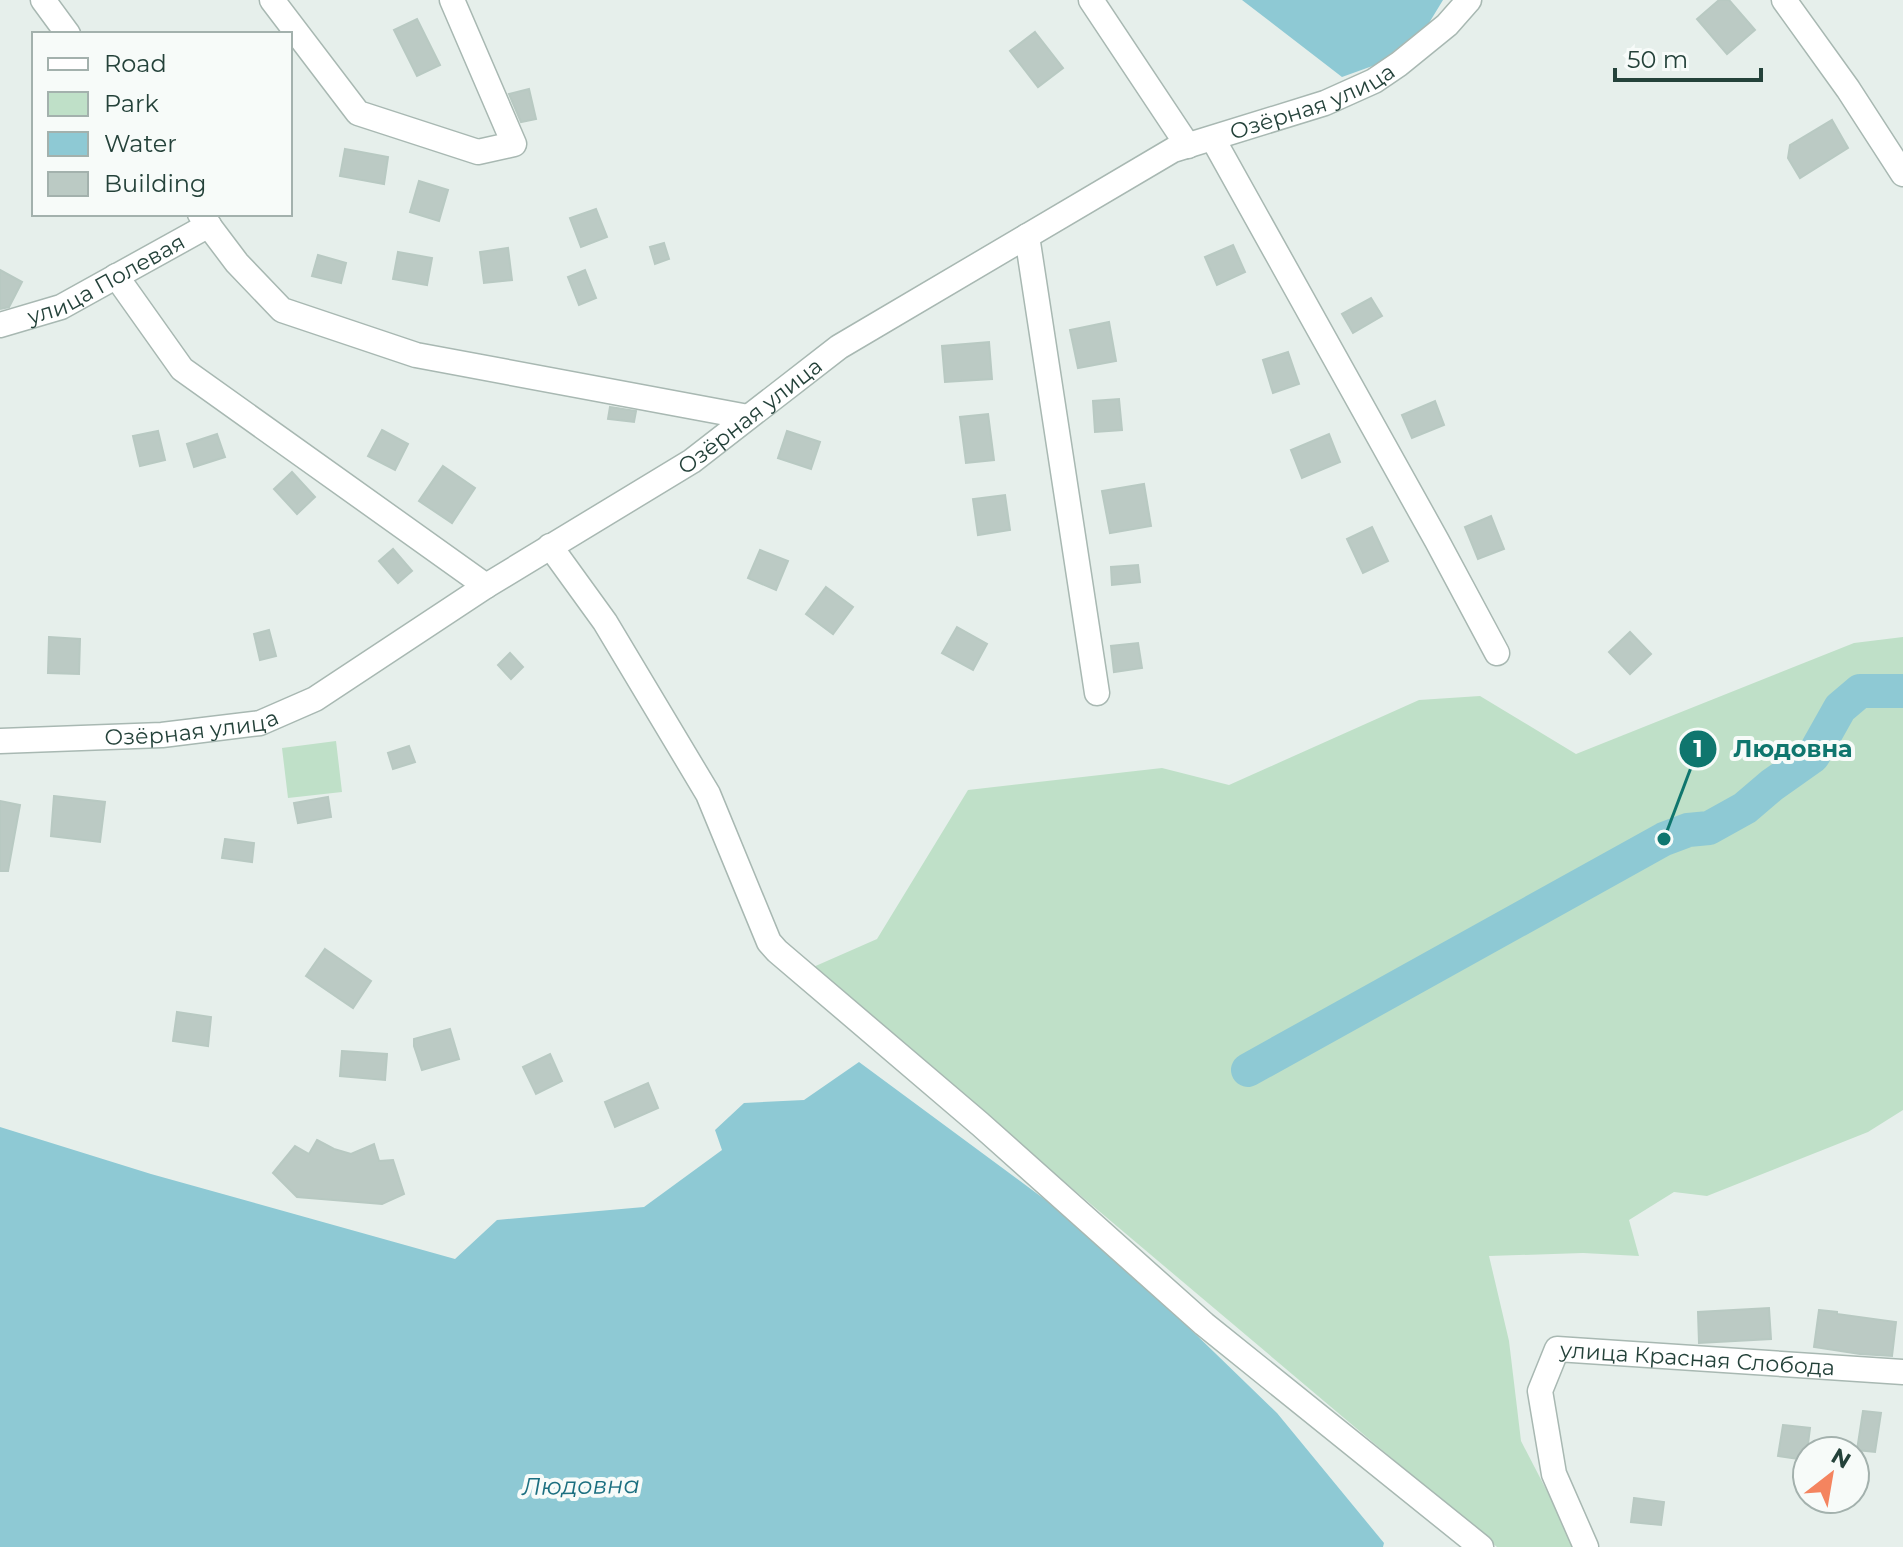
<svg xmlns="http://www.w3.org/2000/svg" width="1903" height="1547" viewBox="0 0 1903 1547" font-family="Montserrat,sans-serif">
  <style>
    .green { fill: #bfe0c8 }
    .water { fill: #8ec9d4 }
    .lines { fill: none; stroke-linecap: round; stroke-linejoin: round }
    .river { stroke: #8ec9d4; stroke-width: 34 }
    .building { fill: #bbcac4; stroke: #b8c9c2; stroke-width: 2 }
    .minor-casing { stroke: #a8b8b2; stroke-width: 27 }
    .minor { stroke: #fff; stroke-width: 24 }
    .labels { text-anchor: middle; stroke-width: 8; stroke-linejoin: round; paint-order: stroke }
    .street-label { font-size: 22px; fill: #24423a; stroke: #f7fbf9 }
    .water-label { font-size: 24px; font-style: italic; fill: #1c6f80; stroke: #f7fbf9 }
    .leader { fill: none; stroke: #0f766e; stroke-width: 3 }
    .callout-dot { fill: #0f766e; stroke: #f7fbf9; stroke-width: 3 }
    .mark-label { font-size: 24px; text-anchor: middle; font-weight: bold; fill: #fff }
    .callout-label { font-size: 24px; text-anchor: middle; font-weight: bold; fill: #0f766e; stroke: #f7fbf9; stroke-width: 8; stroke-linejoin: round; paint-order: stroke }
  </style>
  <rect width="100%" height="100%" fill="#e6efeb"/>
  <path class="green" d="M 1903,637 L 1903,1110 L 1868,1132 L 1707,1196 L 1674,1192 L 1629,1220 L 1639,1256 L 1583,1253 L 1489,1256 L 1509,1341 L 1521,1441 L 1576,1547 L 1497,1547 L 811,968 L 877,939 L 968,790 L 1162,768 L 1229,785 L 1419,700 L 1480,696 L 1576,754 L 1854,643 Z
    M 336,741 L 342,792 L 288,798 L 282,748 Z"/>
  <path class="water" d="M 1242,0 L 1443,0 L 1429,23 L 1378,64 L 1342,77 Z
    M 859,1062 L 1047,1201 L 1150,1290 L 1277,1413 L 1384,1543 L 1383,1547 L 0,1547 L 0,1127 L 151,1174 L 455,1259 L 497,1220 L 644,1207 L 722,1150 L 715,1130 L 744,1103 L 804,1100 Z"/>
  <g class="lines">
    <path class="river" d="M 1248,1070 L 1664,839 L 1688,830 L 1709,828 L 1745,808 L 1772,785 L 1813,756 L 1840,708 L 1860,691 L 1903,691"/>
  </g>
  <path class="building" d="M 1719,0 L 1729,0 L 1755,30 L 1727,54 L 1697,19 Z
    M 417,19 L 440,65 L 417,76 L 394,30 Z
    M 1035,32 L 1063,68 L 1038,87 L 1010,51 Z
    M 529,89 L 536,119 L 521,122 L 509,94 Z
    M 1832,120 L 1848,148 L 1800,178 L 1788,158 L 1790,145 Z
    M 345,149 L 388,157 L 384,184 L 340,176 Z
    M 419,181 L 448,190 L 439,221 L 410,212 Z
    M 596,209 L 607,237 L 581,247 L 570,218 Z
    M 664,243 L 669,259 L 655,264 L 650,247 Z
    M 1233,245 L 1245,272 L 1217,285 L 1205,257 Z
    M 508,248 L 512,280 L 484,283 L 480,252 Z
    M 398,252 L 432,258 L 427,285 L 393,279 Z
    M 318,255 L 346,263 L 341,283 L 312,276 Z
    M 0,270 L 22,282 L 9,307 L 0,309 Z
    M 585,270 L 596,298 L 579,305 L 568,277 Z
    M 1371,298 L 1382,316 L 1353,333 L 1342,314 Z
    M 1109,322 L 1116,361 L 1078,368 L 1070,330 Z
    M 989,342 L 992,379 L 945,382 L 942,346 Z
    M 1288,352 L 1299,384 L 1273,393 L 1263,360 Z
    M 1119,399 L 1122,430 L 1095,432 L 1093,401 Z
    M 1435,401 L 1444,425 L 1412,438 L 1402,415 Z
    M 610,407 L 636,411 L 634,422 L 608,419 Z
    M 988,414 L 994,460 L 966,463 L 960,417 Z
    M 382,430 L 408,444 L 395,470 L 368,456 Z
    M 158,431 L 165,460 L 140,466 L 133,436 Z
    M 787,431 L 820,442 L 811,469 L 778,458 Z
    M 217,434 L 225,457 L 194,467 L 187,444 Z
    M 1329,434 L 1340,462 L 1302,478 L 1291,450 Z
    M 443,466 L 475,488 L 452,523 L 419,501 Z
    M 292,472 L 315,497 L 297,514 L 274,489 Z
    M 1144,484 L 1151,526 L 1110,533 L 1102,491 Z
    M 1005,495 L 1010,530 L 978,535 L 973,499 Z
    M 1491,516 L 1504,549 L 1478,559 L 1465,527 Z
    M 1372,527 L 1388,561 L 1363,573 L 1347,539 Z
    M 393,549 L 412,571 L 398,583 L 379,561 Z
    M 760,550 L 788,561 L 776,590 L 748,578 Z
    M 1138,565 L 1140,582 L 1112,585 L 1111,567 Z
    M 826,587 L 853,607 L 833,634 L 806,614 Z
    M 957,627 L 987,644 L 973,670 L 942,653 Z
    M 269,630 L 276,656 L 260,660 L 254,634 Z
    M 1630,632 L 1651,654 L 1630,674 L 1609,652 Z
    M 49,637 L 80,639 L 79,674 L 48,673 Z
    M 1138,643 L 1142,668 L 1114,672 L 1111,646 Z
    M 510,653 L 523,667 L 511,679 L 498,665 Z
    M 409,746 L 415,762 L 393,769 L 388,753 Z
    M 54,796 L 105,802 L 100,842 L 51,836 Z
    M 328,797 L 331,817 L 298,823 L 294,803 Z
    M 0,801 L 20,805 L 8,871 L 0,871 Z
    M 225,839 L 254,843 L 252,862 L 222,858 Z
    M 325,949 L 371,981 L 353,1008 L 306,976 Z
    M 177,1012 L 211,1017 L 208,1046 L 173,1041 Z
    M 450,1029 L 459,1059 L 422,1070 L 414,1046 L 414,1039 Z
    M 342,1051 L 387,1054 L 385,1080 L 340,1076 Z
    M 550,1054 L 562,1081 L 536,1094 L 523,1067 Z
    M 648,1083 L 658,1108 L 615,1127 L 605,1102 Z
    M 317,1140 L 334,1149 L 351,1154 L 374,1144 L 379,1161 L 393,1160 L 404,1194 L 382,1204 L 297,1197 L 273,1173 L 295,1146 L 309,1154 Z
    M 1769,1308 L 1771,1339 L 1699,1343 L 1698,1312 Z
    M 1819,1310 L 1837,1312 L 1837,1314 L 1896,1322 L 1892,1356 L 1860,1354 L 1814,1347 Z
    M 1863,1411 L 1881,1413 L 1875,1452 L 1857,1450 Z
    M 1783,1425 L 1810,1428 L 1806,1460 L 1778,1456 Z
    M 1634,1498 L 1664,1502 L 1661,1525 L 1631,1522 Z"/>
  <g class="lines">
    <g class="minor-casing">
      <g id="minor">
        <path d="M 43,0 L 68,34"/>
        <path d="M 272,0 L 358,113 L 478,152 L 514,144 L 452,0"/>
        <path d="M 1091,0 L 1188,146"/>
        <path d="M 1784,0 L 1848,89 L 1903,174"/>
        <path d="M 1213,139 L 1437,541 L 1497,653"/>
        <path d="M 200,214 L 237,263 L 282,310 L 416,355 L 748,417"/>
        <path d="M 1027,236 L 1097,693"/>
        <path d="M 116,276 L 182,369 L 486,586"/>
        <path id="s1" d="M 0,325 L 61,307 L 209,225"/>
        <path d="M 550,546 L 605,622 L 708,794 L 769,942 L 777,951 L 980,1124 L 1204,1324 L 1481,1547"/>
        <path id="s2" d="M 0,741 L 162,735 L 260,723 L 315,699 L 486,586 L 692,461 L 839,347 L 1173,150 L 1325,103 L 1374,81 L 1399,64 L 1447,25 L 1469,0"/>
        <path id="s3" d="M 1586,1547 L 1554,1474 L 1540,1391 L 1557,1349 L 1903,1372"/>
      </g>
    </g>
    <use href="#minor" class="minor"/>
  </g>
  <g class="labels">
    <g class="street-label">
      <text dy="8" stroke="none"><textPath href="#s2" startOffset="1488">Озёрная улица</textPath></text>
      <text dy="8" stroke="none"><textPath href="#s1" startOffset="116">улица Полевая</textPath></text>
      <text dy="8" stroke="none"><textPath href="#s2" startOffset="840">Озёрная улица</textPath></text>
      <text dy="8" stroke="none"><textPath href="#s2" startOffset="192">Озёрная улица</textPath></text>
      <text dy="8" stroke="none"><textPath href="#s3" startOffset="350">улица Красная Слобода</textPath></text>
    </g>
    <g class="water-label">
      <text transform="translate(581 1486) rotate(-1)" y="8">Людовна</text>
    </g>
  </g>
  <path class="leader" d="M1664 839L1698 749"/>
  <g class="callout-dot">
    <circle cx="1664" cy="839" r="8"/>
    <circle cx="1698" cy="749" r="20"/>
  </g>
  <g class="mark-label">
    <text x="1698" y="757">1</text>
  </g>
  <g class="callout-label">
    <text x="1793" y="757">Людовна</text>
  </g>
  <rect x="32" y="32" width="260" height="184" fill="#f7fbf9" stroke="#a3b1ad" stroke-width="2"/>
  <rect x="48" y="58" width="40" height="12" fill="#ffffff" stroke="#a3b1ad" stroke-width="2"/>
  <text x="104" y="72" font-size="24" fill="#24423a">Road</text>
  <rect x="48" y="92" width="40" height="24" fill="#bfe0c8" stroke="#a3b1ad" stroke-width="2"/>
  <text x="104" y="112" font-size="24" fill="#24423a">Park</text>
  <rect x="48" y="132" width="40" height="24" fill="#8ec9d4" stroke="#a3b1ad" stroke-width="2"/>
  <text x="104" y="152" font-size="24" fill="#24423a">Water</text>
  <rect x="48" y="172" width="40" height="24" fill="#bbcac4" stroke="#a3b1ad" stroke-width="2"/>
  <text x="104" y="192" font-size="24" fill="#24423a">Building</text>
  <g transform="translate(1831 1475) rotate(31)"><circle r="38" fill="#f7fbf9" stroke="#a3b1ad" stroke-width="2"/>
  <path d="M0-6L14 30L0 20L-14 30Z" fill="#f4845f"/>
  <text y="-12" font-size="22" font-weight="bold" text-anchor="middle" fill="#24423a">N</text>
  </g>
  <path d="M1615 68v12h146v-12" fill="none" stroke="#24423a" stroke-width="4"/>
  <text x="1627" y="68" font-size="24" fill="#24423a" stroke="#f7fbf9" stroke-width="6" paint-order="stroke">50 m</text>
</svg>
